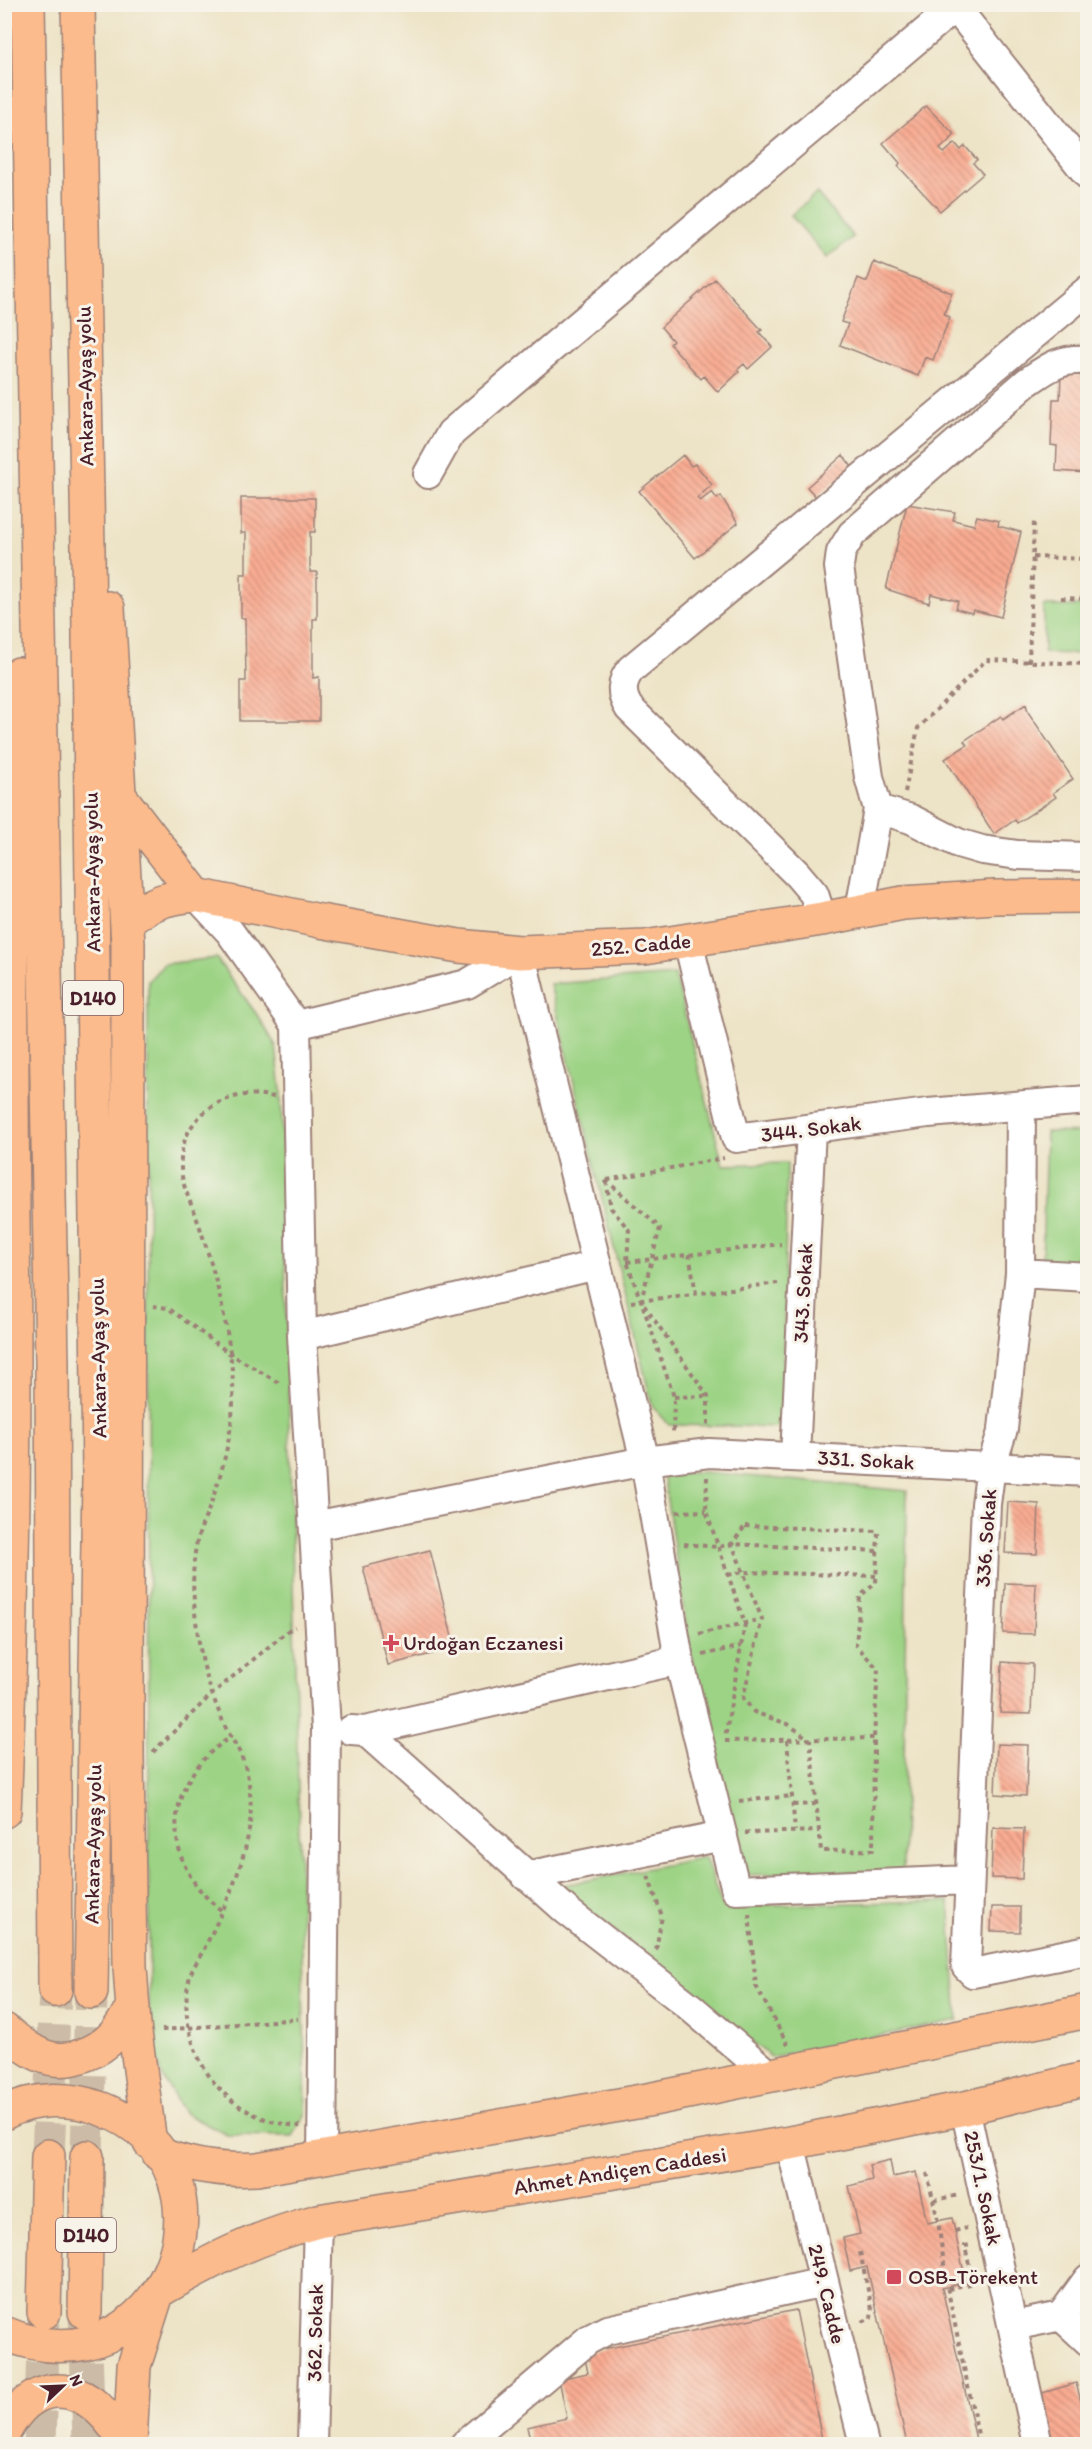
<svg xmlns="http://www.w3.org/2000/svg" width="1092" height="2449" viewBox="0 0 1092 2449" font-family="Itim,sans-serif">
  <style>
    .park { fill: #9cd384; stroke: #737958; stroke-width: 1.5 }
    .building { fill: url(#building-back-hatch) }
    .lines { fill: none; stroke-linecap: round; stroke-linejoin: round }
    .highway-tunnel { stroke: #ccbca7; stroke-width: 33; stroke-dasharray: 33 16; stroke-linecap: butt }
    .minor-casing { stroke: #9c8178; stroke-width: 32 }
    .major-casing { stroke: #9c8178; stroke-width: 36 }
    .highway-casing { stroke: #9c8178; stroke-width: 36 }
    .path { stroke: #9c8178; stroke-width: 4; stroke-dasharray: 4.5 4.5; stroke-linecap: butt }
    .minor { stroke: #fff; stroke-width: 28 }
    .major { stroke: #fbbb8c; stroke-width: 33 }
    .highway { stroke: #fbbb8c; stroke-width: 33 }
    .poi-dot { fill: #d1495b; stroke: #f7f3e8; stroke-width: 2 }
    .labels { text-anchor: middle; stroke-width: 6; stroke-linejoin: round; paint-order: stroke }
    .shield { fill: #f7f3e8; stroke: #7e5f64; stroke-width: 1.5 }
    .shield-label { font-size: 20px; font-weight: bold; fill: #4a1f2b }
    .street-label { font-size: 21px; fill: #4a1f2b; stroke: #f7f3e8 }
    .poi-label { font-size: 21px; fill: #4a1f2b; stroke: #f7f3e8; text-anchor: start }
  </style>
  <defs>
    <pattern id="building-back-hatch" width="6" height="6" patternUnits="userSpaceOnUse" patternTransform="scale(1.5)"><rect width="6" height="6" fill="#f9ac92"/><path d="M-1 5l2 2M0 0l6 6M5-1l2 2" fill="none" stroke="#cc8b77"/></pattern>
  </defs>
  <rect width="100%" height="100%" fill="#f7f3e8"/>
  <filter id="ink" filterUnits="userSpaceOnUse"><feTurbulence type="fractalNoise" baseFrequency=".0167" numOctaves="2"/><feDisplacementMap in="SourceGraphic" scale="12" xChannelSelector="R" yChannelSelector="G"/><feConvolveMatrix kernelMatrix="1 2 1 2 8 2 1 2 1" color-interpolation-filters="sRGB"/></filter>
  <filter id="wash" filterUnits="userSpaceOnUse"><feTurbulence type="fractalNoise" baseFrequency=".008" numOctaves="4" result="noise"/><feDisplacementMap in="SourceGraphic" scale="24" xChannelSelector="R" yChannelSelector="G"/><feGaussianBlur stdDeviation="1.35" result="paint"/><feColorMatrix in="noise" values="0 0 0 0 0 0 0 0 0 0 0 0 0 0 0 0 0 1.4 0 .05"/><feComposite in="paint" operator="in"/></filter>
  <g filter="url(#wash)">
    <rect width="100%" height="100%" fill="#ede3c6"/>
    <path class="park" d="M 817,193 L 853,237 L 827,258 L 791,215 Z
      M 1044,606 L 1087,606 L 1087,654 L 1044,653 Z
      M 216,958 L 260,1019 L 276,1046 L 281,1091 L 306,2113 L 293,2136 L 227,2135 L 184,2113 L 161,2074 L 149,2027 L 148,981 L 164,964 Z
      M 675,975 L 723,1165 L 787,1163 L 782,1427 L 669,1425 L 652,1405 L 550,984 Z
      M 1046,1132 L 1087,1133 L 1087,1266 L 1042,1264 Z
      M 704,1472 L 907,1491 L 903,1871 L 743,1875 L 689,1646 L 663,1473 Z
      M 705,1857 L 722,1906 L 949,1901 L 958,2020 L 771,2057 L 559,1886 Z"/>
    <g id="blocks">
      <path class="building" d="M 926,106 L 955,135 L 940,149 L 944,153 L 955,143 L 961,150 L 965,146 L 977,160 L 973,163 L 983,174 L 940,211 L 898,166 L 900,163 L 883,143 Z
        M 874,262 L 952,293 L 944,314 L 950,317 L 933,360 L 925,357 L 918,376 L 840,345 L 848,324 L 841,322 L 858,278 L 867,282 Z
        M 715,279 L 762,330 L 759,332 L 772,347 L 748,369 L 744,364 L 737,370 L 739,372 L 718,392 L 704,376 L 701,379 L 670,344 L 673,341 L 661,327 Z
        M 1061,374 L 1088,376 L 1088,473 L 1056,471 L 1057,446 L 1051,445 L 1053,399 L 1060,399 Z
        M 683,455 L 691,466 L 695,464 L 712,485 L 697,498 L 700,501 L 712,492 L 717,499 L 721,496 L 738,523 L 695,558 L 639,491 Z
        M 843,455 L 852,467 L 816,497 L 807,487 Z
        M 241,498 L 315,498 L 315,532 L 310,532 L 310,572 L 317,572 L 317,619 L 313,619 L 313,678 L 319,677 L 319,721 L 240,721 L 240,681 L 246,681 L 245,618 L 241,618 L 241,574 L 246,574 L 246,533 L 241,533 Z
        M 907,504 L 955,512 L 953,520 L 974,525 L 977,516 L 999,521 L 998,526 L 1021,532 L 1001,617 L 973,610 L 972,613 L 956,609 L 958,601 L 931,594 L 929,603 L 886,589 Z
        M 1026,704 L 1028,712 L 1073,779 L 1053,793 L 1056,797 L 1017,823 L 1015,820 L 994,834 L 945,759 L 967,745 L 964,741 L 1001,716 L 1003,719 Z
        M 1008,1502 L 1039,1504 L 1037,1554 L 1005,1553 Z
        M 430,1550 L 455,1648 L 388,1665 L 363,1567 Z
        M 1005,1583 L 1036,1584 L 1034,1634 L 1003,1633 Z
        M 1002,1662 L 1033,1664 L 1031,1714 L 1000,1713 Z
        M 997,1744 L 1028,1745 L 1026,1796 L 995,1794 Z
        M 993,1828 L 1024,1829 L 1022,1879 L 991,1878 Z
        M 992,1907 L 1020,1907 L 1020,1932 L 991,1931 Z
        M 890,2160 L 893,2177 L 916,2172 L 927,2223 L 952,2218 L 966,2282 L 942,2288 L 977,2444 L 907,2444 L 867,2267 L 850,2271 L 843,2238 L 860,2234 L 849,2186 L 872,2180 L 869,2165 Z
        M 796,2310 L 823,2444 L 531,2444 L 527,2427 L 567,2418 L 559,2379 L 588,2373 L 584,2353 Z
        M 1076,2383 L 1082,2405 L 1088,2403 L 1088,2444 L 1054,2444 L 1039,2394 Z"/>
    </g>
  </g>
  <g filter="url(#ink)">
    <use href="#blocks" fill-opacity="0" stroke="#9c8178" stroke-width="1.5"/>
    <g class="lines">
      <path class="highway-tunnel" d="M 48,2156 L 55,1990
        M 87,2157 L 91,1992
        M 85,2312 L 89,2444
        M 40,2444 L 44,2314"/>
      <g class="minor-casing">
        <path id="minor" d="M 953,4 L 1088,175
          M 428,474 L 451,433 L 955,7
          M 878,809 L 911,819 L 958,843 L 982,850 L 1018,855 L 1088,857
          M 196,895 L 230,932 L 296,1025
          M 860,910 L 878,809 L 869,777 L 839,567 L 841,552 L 852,534 L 1027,382 C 1049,367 1060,358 1088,360
          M 822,919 L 814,894 L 797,874 L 629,708 C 620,694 621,681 631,669 L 1088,290
          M 688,941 L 736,1138 L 928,1113 L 1088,1100
          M 1021,1106 L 1020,1273 L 1003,1429 L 991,1467 L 986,1504 L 966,1966 L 973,1973 L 1088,1950
          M 1020,1273 L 1088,1277
          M 302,1336 L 597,1265
          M 795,1457 L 811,1129
          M 314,1526 L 645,1461 L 709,1453 L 1088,1472
          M 351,1730 L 365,1731 L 679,1660
          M 365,1731 L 567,1911 L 689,2006 L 771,2076
          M 526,1876 L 723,1836
          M 965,2108 L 1038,2444
          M 790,2143 L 864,2444
          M 322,2159 L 326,1728 L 302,1336 L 296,1025 L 467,984 L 520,952 L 645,1461 L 679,1660 L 736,1890 L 969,1880
          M 1061,2316 L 1088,2341
          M 1013,2326 L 1061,2316 L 1088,2279
          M 312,2444 L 318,2221
          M 465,2444 L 588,2340 L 607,2330 L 824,2282"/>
      </g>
      <g class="major-casing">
        <path id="major" d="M 196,895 L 320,921 L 459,946 L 520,952 L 645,947 L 822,919 L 903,903 L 995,897 L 1088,896
          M 159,2154 C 192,2167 222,2171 257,2169 L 653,2099 L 1088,2011
          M 162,2289 C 217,2257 256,2238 318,2221 L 790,2143 L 965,2108 L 1088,2078"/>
      </g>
      <g class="highway-casing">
        <path id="highway" d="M 28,4 L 52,1363 L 55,1990
          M 78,4 L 88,549 L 99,1476 L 91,1992
          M 108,608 L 128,944 L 127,1753 L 130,1967 L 134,2025 L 150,2143
          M 118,794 L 196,895 C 163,898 154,902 127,921
          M 4,1811 C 11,1657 14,1503 14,1349 C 13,1124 7,899 19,674
          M 4,2030 C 16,2039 29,2051 43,2056 C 67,2066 98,2053 115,2034 C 122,2026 127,2016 133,2007
          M 4,2113 C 34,2097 71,2097 102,2109 C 256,2168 163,2402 4,2333
          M 44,2312 L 48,2156
          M 85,2312 L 87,2157
          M 4,2432 C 39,2365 97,2388 125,2444
          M 130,2444 L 134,2366 L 155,2300"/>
      </g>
      <path class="path" d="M 1033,557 L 1088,559
        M 1061,598 L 1088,599
        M 1029,662 L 1034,521
        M 905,792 L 918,728 L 986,660 L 1088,664
        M 274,1097 C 228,1085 178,1116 181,1168 C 182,1189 195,1210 201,1231 C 217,1279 230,1332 233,1383 C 235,1423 224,1468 210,1506 C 207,1515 202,1524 199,1534 C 190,1564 193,1604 198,1635 C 202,1667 212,1697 225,1726 C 230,1737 238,1747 242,1758 C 250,1778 252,1802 250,1823 C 245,1865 224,1909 205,1947 C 201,1955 195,1964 191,1973 C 185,1990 185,2015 190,2032 C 202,2085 245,2123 300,2126
        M 606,1180 L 660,1228 L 641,1301 L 708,1396 L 708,1428
        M 607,1180 L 724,1158
        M 606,1181 L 611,1208 L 629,1230 L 627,1262 L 640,1299
        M 689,1254 L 696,1293
        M 627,1262 L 781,1244
        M 631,1302 L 778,1283
        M 153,1306 L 168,1308 L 229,1353 L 281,1384
        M 643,1306 L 674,1397 L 673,1435
        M 674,1397 L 708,1396
        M 707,1477 L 706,1511 L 745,1624 L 725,1738
        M 677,1512 L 706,1511
        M 745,1526 L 878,1531 L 876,1583 L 860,1596 L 856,1645 L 878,1669 L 874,1738 L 873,1850 L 821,1851 L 810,1740 L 788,1724 L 754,1712 L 743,1698 L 762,1619 L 732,1544 Z
        M 684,1544 L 718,1547 L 732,1544 L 877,1551
        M 728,1575 L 743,1572 L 876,1576
        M 699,1634 L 762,1619
        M 703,1655 L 741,1646
        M 787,1740 L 795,1831
        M 725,1741 L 874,1738
        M 153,1752 L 212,1694 L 290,1629 L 295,1627
        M 739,1801 L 793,1796
        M 793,1805 L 817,1804
        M 745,1833 L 819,1831
        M 648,1876 L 662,1916 L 656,1950
        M 221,1910 C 157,1861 163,1779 231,1737
        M 749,1914 L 756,1986 L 788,2045
        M 162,2030 L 298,2019
        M 927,2173 L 938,2221 L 947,2286 L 980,2444
        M 934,2200 L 959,2195
        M 955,2231 L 967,2228
        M 860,2252 L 872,2309 L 871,2318 L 860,2323
        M 948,2289 L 973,2283 L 965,2246 L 970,2245"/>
      <use href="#minor" class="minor"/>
      <use href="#major" class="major"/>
      <use href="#highway" class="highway"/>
    </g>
  </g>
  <g class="poi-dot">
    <path d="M388 1634h6v6h6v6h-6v6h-6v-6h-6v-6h6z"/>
    <rect x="886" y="2269" width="16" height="16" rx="3"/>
  </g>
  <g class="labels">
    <g class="shield">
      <rect x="63" y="981" width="60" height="34" rx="4.5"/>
      <rect x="56" y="2218" width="60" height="34" rx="4.5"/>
    </g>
    <g class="shield-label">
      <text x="93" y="1005">D140</text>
      <text x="86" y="2242">D140</text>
    </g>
    <g class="street-label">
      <text transform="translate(85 386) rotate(-91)" y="7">Ankara-Ayaş yolu</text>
      <text transform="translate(92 872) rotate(-91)" y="7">Ankara-Ayaş yolu</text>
      <text transform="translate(641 945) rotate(-5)" y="7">252. Cadde</text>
      <text transform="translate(811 1129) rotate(-7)" y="7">344. Sokak</text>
      <text transform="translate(803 1293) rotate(-87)" y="7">343. Sokak</text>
      <text transform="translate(98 1358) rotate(-91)" y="7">Ankara-Ayaş yolu</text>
      <text transform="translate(866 1460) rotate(3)" y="7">331. Sokak</text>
      <text transform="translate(986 1538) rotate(-86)" y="7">336. Sokak</text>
      <text transform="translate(93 1844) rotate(-89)" y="7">Ankara-Ayaş yolu</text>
      <text transform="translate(620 2171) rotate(-9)" y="7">Ahmet Andiçen Caddesi</text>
      <text transform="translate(983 2188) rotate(78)" y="7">253/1. Sokak</text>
      <text transform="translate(827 2294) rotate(76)" y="7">249. Cadde</text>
      <text transform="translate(315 2333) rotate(-89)" y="7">362. Sokak</text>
    </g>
    <g class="poi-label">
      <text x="403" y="1650">Urdoğan Eczanesi</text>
      <text x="908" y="2284">OSB-Törekent</text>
    </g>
  </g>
  <rect width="1092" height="2449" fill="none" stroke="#f7f3e8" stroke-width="24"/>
  <g transform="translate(63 2386) rotate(67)" stroke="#f7f3e8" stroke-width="4.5" paint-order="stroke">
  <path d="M0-4.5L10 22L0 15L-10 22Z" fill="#4a1f2b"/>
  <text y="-9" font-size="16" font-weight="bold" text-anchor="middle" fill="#4a1f2b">N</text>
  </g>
</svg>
